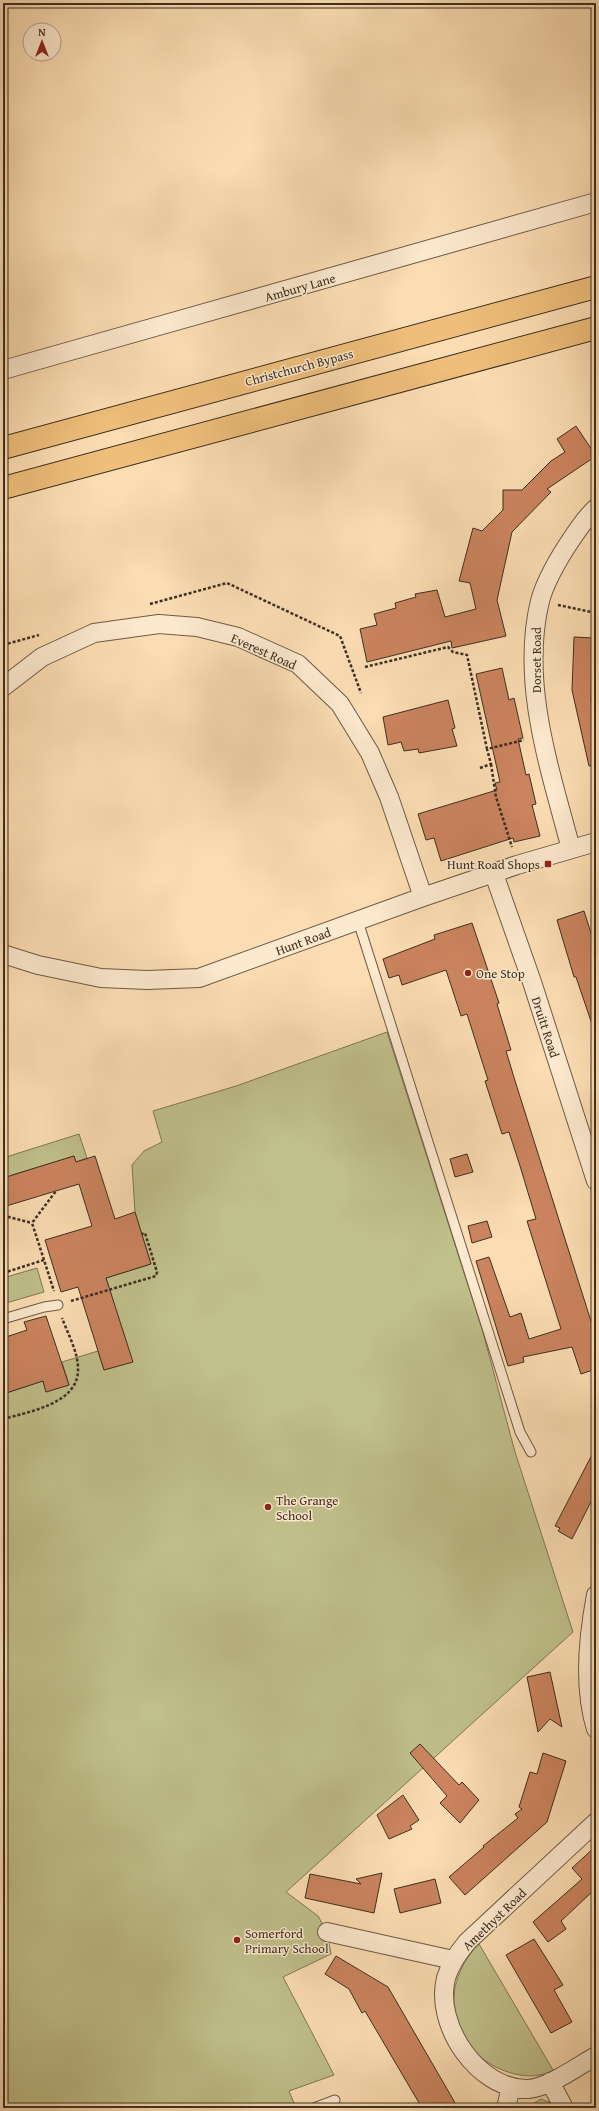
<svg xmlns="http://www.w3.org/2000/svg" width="599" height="2111" viewBox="0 0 599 2111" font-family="'Gentium Book Plus',serif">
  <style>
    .green { fill: #c0c08b; stroke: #7e7856 }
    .building { fill: #cb845f; stroke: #3c2f21 }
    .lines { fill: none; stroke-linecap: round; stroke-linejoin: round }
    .lane-casing { stroke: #6c5a46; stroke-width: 11 }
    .street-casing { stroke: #6c5a46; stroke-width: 20 }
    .primary-casing { stroke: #3c2f21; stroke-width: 24 }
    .path { stroke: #3c2f21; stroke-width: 2.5; stroke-dasharray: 3 2; stroke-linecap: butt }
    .lane { stroke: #fde9ce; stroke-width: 9 }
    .street { stroke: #fde9ce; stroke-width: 18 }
    .primary { stroke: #eebe7a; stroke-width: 22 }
    .poi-dot { fill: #8f2418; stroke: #fde9ce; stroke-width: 1.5 }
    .labels { text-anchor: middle; stroke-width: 3; stroke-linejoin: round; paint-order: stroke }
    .street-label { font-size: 13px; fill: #3c2f21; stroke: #fde9ce }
    .poi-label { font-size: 13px; fill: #3c2f21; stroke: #fde9ce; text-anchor: start }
  </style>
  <rect width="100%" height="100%" fill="#fcddb3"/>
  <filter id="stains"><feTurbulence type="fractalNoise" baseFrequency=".005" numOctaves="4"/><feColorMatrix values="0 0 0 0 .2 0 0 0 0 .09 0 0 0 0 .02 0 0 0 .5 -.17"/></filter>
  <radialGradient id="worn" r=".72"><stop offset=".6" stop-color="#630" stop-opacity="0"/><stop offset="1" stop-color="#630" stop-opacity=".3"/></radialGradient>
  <path class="green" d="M 387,1032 L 482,1329 L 515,1452 L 573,1632 L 286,1892 L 318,1916 L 327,1932 L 331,1954 L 283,1977 L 334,2075 L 289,2091 L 296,2108 L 234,2108 L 221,2103 L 206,2108 L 3,2108 L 3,1394 L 43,1381 L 46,1392 L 69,1385 L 62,1362 L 98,1351 L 104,1370 L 132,1362 L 106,1278 L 151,1264 L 135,1212 L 132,1165 L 144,1151 L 162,1142 L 153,1111 L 236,1086 Z
    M 79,1134 L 87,1158 L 76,1162 L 74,1156 L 12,1175 L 3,1187 L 3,1158 Z
    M 37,1268 L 44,1292 L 6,1303 L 3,1291 L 3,1278 Z
    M 479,1944 L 553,2070 C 542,2077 527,2077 515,2074 C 453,2059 433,1990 479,1944 Z
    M 541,2099 L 549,2102 L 556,2108 L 526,2108 Z"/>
  <path class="building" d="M 576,426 L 596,456 L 547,489 L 551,492 L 512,532 L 497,600 L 506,636 L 452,648 L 451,641 L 367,662 L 360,629 L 377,625 L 374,614 L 396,608 L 395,603 L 416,597 L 415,594 L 437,590 L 445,617 L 476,609 L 470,583 L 459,581 L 473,528 L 482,531 L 503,510 L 503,490 L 522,490 L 551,461 L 565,452 L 557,439 Z
    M 574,637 L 593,638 L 591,702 L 596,701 L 596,765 L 589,766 L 572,690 Z
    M 502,668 L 509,700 L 514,698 L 523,738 L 518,739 L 526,775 L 529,774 L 536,804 L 532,805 L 540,836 L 514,842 L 513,838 L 441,861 L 434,838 L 426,840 L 418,814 L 497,790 L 495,783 L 500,782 L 476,674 Z
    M 448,700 L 455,728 L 452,729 L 457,746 L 419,753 L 418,749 L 404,751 L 401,742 L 388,745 L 383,717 Z
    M 584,911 L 596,949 L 596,1027 L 593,1027 L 576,977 L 574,977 L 557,920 Z
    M 472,923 L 499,1003 L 497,1004 L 511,1050 L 506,1051 L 516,1084 L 596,1337 L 596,1369 L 581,1374 L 572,1347 L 523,1357 L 524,1362 L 508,1366 L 476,1261 L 489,1257 L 510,1317 L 521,1313 L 529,1339 L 561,1329 L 527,1221 L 536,1219 L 520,1166 L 509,1132 L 502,1134 L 485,1081 L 488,1080 L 467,1014 L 461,1016 L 446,970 L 402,985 L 399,975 L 389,978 L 383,959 L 435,939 L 434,935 Z
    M 467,1154 L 473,1172 L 455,1177 L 450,1159 Z
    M 74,1156 L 76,1162 L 95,1156 L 115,1219 L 135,1212 L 151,1264 L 106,1278 L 133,1362 L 104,1370 L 78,1287 L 61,1292 L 45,1240 L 92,1226 L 79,1184 L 3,1207 L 3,1178 Z
    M 487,1221 L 492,1237 L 472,1243 L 468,1226 Z
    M 46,1316 L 69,1385 L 46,1392 L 43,1381 L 3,1394 L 3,1338 L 27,1330 L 24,1322 Z
    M 596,1447 L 596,1492 L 572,1539 L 558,1531 L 560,1528 L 555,1526 Z
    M 550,1672 L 562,1727 L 550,1719 L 538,1732 L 527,1677 Z
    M 420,1744 L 459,1785 L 462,1782 L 479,1800 L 460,1823 L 440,1803 L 447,1796 L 410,1753 Z
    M 543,1753 L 566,1761 L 547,1822 L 465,1895 L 449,1877 L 484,1847 L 483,1846 L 518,1818 L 515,1814 L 522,1809 L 519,1807 L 530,1772 L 537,1774 Z
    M 403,1795 L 419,1820 L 410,1826 L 412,1829 L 389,1839 L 377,1815 Z
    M 596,1846 L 596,1894 L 593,1891 L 561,1921 L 566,1929 L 548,1942 L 533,1922 L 582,1879 L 572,1868 Z
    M 382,1873 L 374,1913 L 305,1898 L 310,1874 L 361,1884 L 356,1879 Z
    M 435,1879 L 441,1903 L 400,1913 L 394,1889 Z
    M 534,1939 L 563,1985 L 554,1990 L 572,2022 L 551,2033 L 506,1955 Z
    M 336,1956 L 388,1987 L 458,2108 L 422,2108 L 365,2011 L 362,2013 L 349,1989 L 325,1974 Z"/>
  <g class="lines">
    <g class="lane-casing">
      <path id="lane" d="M 358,921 L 520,1432 L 531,1452
        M 3,1319 L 44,1307 L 58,1305
        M 314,2108 L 335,2100"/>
    </g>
    <g class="street-casing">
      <path id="street" d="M 3,370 L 596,202
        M 3,687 L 42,657 L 94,633 L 159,624 L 197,627 L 238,637 L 298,664 L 340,704 L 370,753 L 389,797 L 423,897
        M 571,849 C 550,769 520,683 540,601 C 545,582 555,565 565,549 C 575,534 583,520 596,508
        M 494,874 L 532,982 L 596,1181
        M 3,954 L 38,965 L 101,978 L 147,980 L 199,978 L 423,897 L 517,865 L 596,842
        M 596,1595 C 588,1637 583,1688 596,1729
        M 596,1822 L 467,1942 C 458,1953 450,1964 446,1978 C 434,2025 478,2090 528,2089 C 548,2088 578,2066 596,2056
        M 327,1932 L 453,1960
        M 550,2082 L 564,2108
        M 506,2108 L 511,2087"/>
    </g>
    <g class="primary-casing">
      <path id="primary" d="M 3,448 L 596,287
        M 3,488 L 596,328"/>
    </g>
    <path class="path" d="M 150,604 L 227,583 L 340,636 L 361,693
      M 558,605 L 596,613
      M 3,645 L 39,635
      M 365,667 L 448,647 L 453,652 L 467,655 L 487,749
      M 491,764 L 496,797 L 512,847
      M 480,768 L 491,764 L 487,749 L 524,740
      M 3,1219 L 9,1217 L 32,1223
      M 44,1260 L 32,1223 L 56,1191
      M 3,1273 L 44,1260 L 54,1291
      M 71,1301 L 156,1276 L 157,1272 L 145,1233 L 142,1234
      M 3,1419 C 28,1412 77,1404 78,1371 C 79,1354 68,1334 62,1318
      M 217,2108 L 222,2106 L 229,2108"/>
    <use href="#lane" class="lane"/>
    <use href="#street" class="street"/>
    <use href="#primary" class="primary"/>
  </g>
  <g class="poi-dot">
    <rect x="544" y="860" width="8" height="8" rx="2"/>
    <circle cx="468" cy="973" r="4"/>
    <circle cx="268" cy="1507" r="4"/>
    <circle cx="237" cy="1940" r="4"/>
  </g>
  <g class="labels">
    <g class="street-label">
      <text transform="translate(300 287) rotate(-16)" y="5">Ambury Lane</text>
      <text transform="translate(299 367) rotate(-15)" y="5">Christchurch Bypass</text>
      <text transform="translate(264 651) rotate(24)" y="5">Everest Road</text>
      <text transform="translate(536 660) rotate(-90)" y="5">Dorset Road</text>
      <text transform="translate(303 941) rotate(-20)" y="5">Hunt Road</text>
      <text transform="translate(546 1027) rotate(72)" y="5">Druitt Road</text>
      <text transform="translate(494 1919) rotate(-44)" y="5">Amethyst Road</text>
    </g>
    <g class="poi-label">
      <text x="540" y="869" text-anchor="end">Hunt Road Shops</text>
      <text x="476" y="978">One Stop</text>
      <text x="276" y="1505">The Grange<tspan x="276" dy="15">School</tspan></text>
      <text x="245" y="1938">Somerford<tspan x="245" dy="15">Primary School</tspan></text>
    </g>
  </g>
  <rect width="599" height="2111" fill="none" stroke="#fcddb3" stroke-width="16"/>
  <rect x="4" y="4" width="591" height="2103" fill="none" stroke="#3c2f21" stroke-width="2"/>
  <rect x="8" y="8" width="583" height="2095" fill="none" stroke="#3c2f21"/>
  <g transform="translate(42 42)"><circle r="19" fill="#fde9ce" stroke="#b09f89"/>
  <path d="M0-3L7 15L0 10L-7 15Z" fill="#8f2418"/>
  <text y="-6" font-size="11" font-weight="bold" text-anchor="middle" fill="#3c2f21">N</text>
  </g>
  <rect width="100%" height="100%" filter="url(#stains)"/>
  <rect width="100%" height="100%" fill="url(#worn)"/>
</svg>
